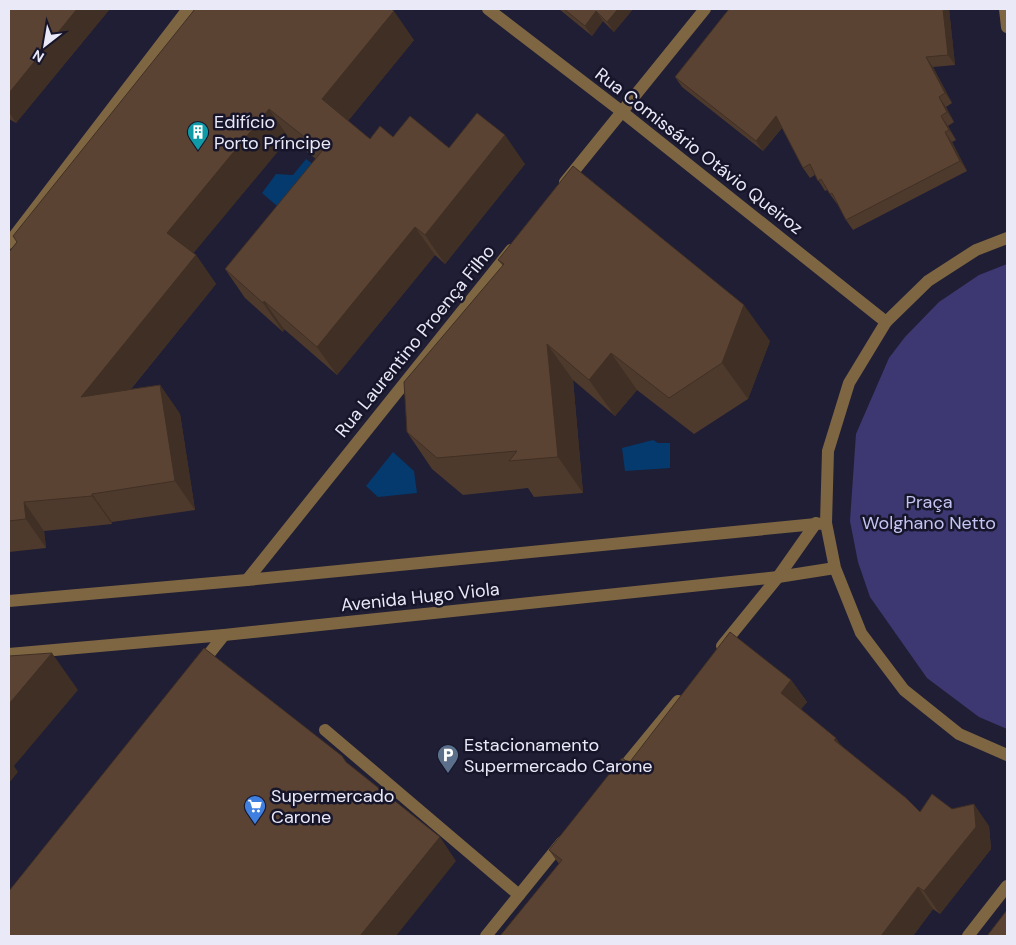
<svg xmlns="http://www.w3.org/2000/svg" width="1016" height="945" viewBox="0 0 1016 945" font-family="'DM Sans',sans-serif">
  <style>
    .green { fill: #3e3872 }
    .water { fill: #053a6e }
    .lines { fill: none; stroke-linecap: round; stroke-linejoin: round }
    .service { stroke: #7e6643; stroke-width: 12 }
    .minor { stroke: #7e6643; stroke-width: 12 }
    .tertiary { stroke: #7e6643; stroke-width: 12 }
    .wall { fill: #4e3a2d }
    .shaded-wall { fill: #402f24 }
    .building { fill: #5b4334; stroke: #402f24 }
    .labels { text-anchor: middle; stroke-width: 5; stroke-linejoin: round; paint-order: stroke }
    .poi-label { font-size: 18px; fill: #e9e9f8; stroke: #16152a; text-anchor: start }
    .street-label { font-size: 18px; fill: #e9e9f8; stroke: #16152a }
    .park-label { font-size: 18px; fill: #c4c3f1; stroke: #16152a }
  </style>
  <rect width="100%" height="100%" fill="#1f1e34"/>
  <path class="green" d="M 1007,264 L 1007,729 L 979,717 L 927,678 L 870,597 L 858,562 L 850,521 L 856,434 L 889,358 L 905,337 L 939,302 L 979,275 Z"/>
  <path class="water" d="M 306,159 L 327,175 L 292,219 L 262,193 L 276,174 L 293,175 Z
    M 653,440 L 658,443 L 670,443 L 670,468 L 625,471 L 622,448 Z
    M 393,452 L 414,471 L 417,493 L 378,497 L 366,486 Z"/>
  <g class="lines">
    <path class="service" d="M 325,730 L 519,895"/>
    <path class="minor" d="M 488,9 L 621,111 L 886,322
      M 565,182 L 705,9
      M 9,243 L 188,9
      M 247,580 L 511,250
      M 722,646 L 778,577 L 816,523
      M 201,664 L 224,635
      M 618,774 L 678,701
      M 486,936 L 562,842
      M 968,936 L 1007,886"/>
    <path class="tertiary" d="M 1005,9 L 1007,27
      M 1007,238 L 976,250 L 928,281 L 886,322 L 849,383 L 828,451 L 826,523 L 835,568 L 861,633 L 904,690 L 959,734 L 1007,755
      M 9,601 L 247,580 L 826,523
      M 9,654 L 224,635 L 778,577 L 835,568"/>
  </g>
  <path class="wall" d="M 9,9 L 108,9 L 109,10 L 16,123 L 9,119 Z
    M 195,9 L 414,40 L 348,121 L 370,139 L 393,137 L 525,164 L 445,264 L 435,255 L 337,375 L 284,329 L 283,332 L 245,298 L 225,269 L 316,159 L 289,138 L 193,253 L 196,255 L 216,284 L 131,389 L 160,385 L 180,414 L 195,510 L 112,522 L 112,524 L 44,531 L 46,548 L 9,552 L 9,252 L 17,242 Z
    M 559,9 L 633,9 L 614,32 L 603,21 L 592,36 Z
    M 740,9 L 949,9 L 955,65 L 933,67 L 952,103 L 946,107 L 954,122 L 948,126 L 956,140 L 952,142 L 967,171 L 853,230 L 846,220 L 837,203 L 837,204 L 827,190 L 825,191 L 815,175 L 810,178 L 803,168 L 782,128 L 763,151 L 682,87 L 675,77 Z
    M 498,260 L 770,341 L 748,399 L 694,434 L 637,390 L 615,416 L 573,380 L 583,493 L 534,497 L 528,488 L 463,495 L 432,469 L 407,432 L 503,266 Z
    M 791,680 L 807,702 L 801,709 L 842,746 L 920,812 L 952,809 L 989,826 L 991,849 L 940,914 L 933,909 L 913,936 L 500,936 L 559,864 L 549,850 L 629,763 Z"/>
  <path class="shaded-wall" d="M 77,9 L 108,9 L 109,10 L 16,123 L 9,112 L 9,93 Z
    M 618,9 L 633,9 L 614,32 L 607,22 Z
    M 943,9 L 949,9 L 955,65 L 948,55 Z
    M 394,11 L 414,40 L 342,128 L 322,99 Z
    M 596,11 L 603,21 L 592,36 L 585,26 Z
    M 926,57 L 933,67 L 952,103 L 945,93 Z
    M 939,97 L 946,107 L 954,122 L 947,112 Z
    M 269,109 L 289,138 L 187,261 L 167,233 Z
    M 776,116 L 783,126 L 763,151 L 756,141 Z
    M 941,116 L 948,126 L 956,140 L 949,130 Z
    M 945,132 L 952,142 L 967,171 L 960,161 Z
    M 505,135 L 525,164 L 445,264 L 425,235 Z
    M 415,227 L 435,255 L 337,375 L 317,347 Z
    M 196,255 L 216,284 L 101,425 L 81,397 Z
    M 264,301 L 284,329 L 283,332 L 263,303 Z
    M 744,305 L 770,341 L 748,399 L 722,363 Z
    M 547,344 L 573,380 L 583,493 L 558,457 Z
    M 611,353 L 637,390 L 615,416 L 589,380 Z
    M 160,385 L 180,414 L 195,510 L 175,481 Z
    M 92,494 L 112,522 L 112,524 L 92,496 Z
    M 24,502 L 44,531 L 46,548 L 26,519 Z
    M 52,653 L 78,690 L 14,766 L 18,772 L 9,783 L 9,704 Z
    M 791,680 L 807,702 L 796,715 L 781,693 Z
    M 836,738 L 851,760 L 834,740 Z
    M 974,804 L 989,826 L 991,849 L 940,914 L 924,891 Z
    M 440,837 L 456,861 L 396,936 L 360,936 Z
    M 918,887 L 933,909 L 913,936 L 881,936 Z"/>
  <path class="building" d="M 9,9 L 77,9 L 9,93 Z
    M 195,9 L 391,9 L 394,11 L 322,99 L 370,139 L 380,126 L 393,137 L 410,116 L 449,148 L 477,113 L 505,135 L 425,235 L 415,227 L 317,347 L 264,301 L 263,303 L 225,269 L 322,151 L 269,109 L 167,233 L 196,255 L 81,397 L 160,385 L 175,481 L 92,494 L 92,496 L 24,502 L 26,519 L 9,521 L 9,252 L 17,242 L 13,236 Z
    M 564,9 L 618,9 L 607,22 L 596,11 L 585,26 Z
    M 729,9 L 738,9 L 739,10 L 740,9 L 943,9 L 948,55 L 926,57 L 945,93 L 939,97 L 947,112 L 941,116 L 949,130 L 945,132 L 960,161 L 846,220 L 832,193 L 830,194 L 821,179 L 818,181 L 810,164 L 803,168 L 776,116 L 756,141 L 675,77 Z
    M 573,166 L 744,305 L 722,363 L 669,398 L 611,353 L 589,380 L 547,344 L 558,457 L 509,461 L 517,451 L 437,458 L 407,432 L 404,382 L 504,264 L 498,260 Z
    M 730,632 L 791,680 L 781,693 L 836,738 L 834,740 L 906,798 L 920,812 L 932,794 L 952,809 L 974,804 L 976,827 L 924,891 L 918,887 L 881,936 L 500,936 L 562,860 L 549,850 L 622,758 L 629,763 Z
    M 204,648 L 342,756 L 346,762 L 440,837 L 360,936 L 9,936 L 9,891 Z
    M 52,653 L 9,704 L 9,656 Z
    M 1007,910 L 1007,936 L 987,936 Z"/>
  <defs>
    <g id="building-pin" transform="scale(1.125)"><path d="M0 17L-7.5 6A9.5 9.5 0 1 1 7.5 6Z" fill="#0f9aa8" stroke="#16152a"/><path d="M-4-6H4V6H1V3H-1V6H-4ZM-2.5-4.3h1.7v1.8h-1.7ZM.8-4.3h1.7v1.8H.8ZM-2.5-1h1.7V.8h-1.7ZM.8-1h1.7V.8H.8Z" fill="#fff"/></g>
    <g id="parking-pin" transform="scale(1.125)"><path d="M0 17L-7.5 6A9.5 9.5 0 1 1 7.5 6Z" fill="#5c6f8a" stroke="#16152a"/><path d="M-3.5-5.5H1a3.5 3.5 0 0 1 0 7H-1V5.5H-3.5ZM-1-3.4V-.6H.8a1.4 1.4 0 0 0 0-2.8Z" fill="#fff"/></g>
    <g id="supermarket-pin" transform="scale(1.125)"><path d="M0 17L-7.5 6A9.5 9.5 0 1 1 7.5 6Z" fill="#3f7fe0" stroke="#16152a"/><path d="M-6-5.5h2.5l.6 2H6L4.5 2H-2.5L-4.4-4H-6ZM-1.5 3.2a1.3 1.3 0 1 0 .1 0ZM3 3.2a1.3 1.3 0 1 0 .1 0Z" fill="#fff"/></g>
  </defs>
  <g fill-rule="evenodd">
    <use href="#building-pin" x="198" y="132"/>
    <use href="#parking-pin" x="448" y="755"/>
    <use href="#supermarket-pin" x="255" y="806"/>
  </g>
  <g class="labels">
    <g class="poi-label">
      <text x="214" y="128">Edifício<tspan x="214" dy="21">Porto Príncipe</tspan></text>
      <text x="464" y="751">Estacionamento<tspan x="464" dy="21">Supermercado Carone</tspan></text>
      <text x="271" y="802">Supermercado<tspan x="271" dy="21">Carone</tspan></text>
    </g>
    <g class="street-label">
      <text transform="translate(699 151) rotate(38)" y="6">Rua Comissário Otávio Queiroz</text>
      <text transform="translate(415 341) rotate(-51)" y="6">Rua Laurentino Proença Filho</text>
      <text transform="translate(420 597) rotate(-6)" y="6">Avenida Hugo Viola</text>
    </g>
    <g class="park-label">
      <text x="929" y="508">Praça<tspan x="929" dy="21">Wolghano Netto</tspan></text>
    </g>
  </g>
  <rect width="1016" height="945" fill="none" stroke="#e9e9f8" stroke-width="20"/>
  <g transform="translate(45 45) rotate(211)" stroke="#16152a" stroke-width="4" paint-order="stroke">
  <path d="M0-4L9 19L0 12L-9 19Z" fill="#e9e9f8"/>
  <text y="-8" font-size="14" font-weight="bold" text-anchor="middle" fill="#e9e9f8">N</text>
  </g>
</svg>
